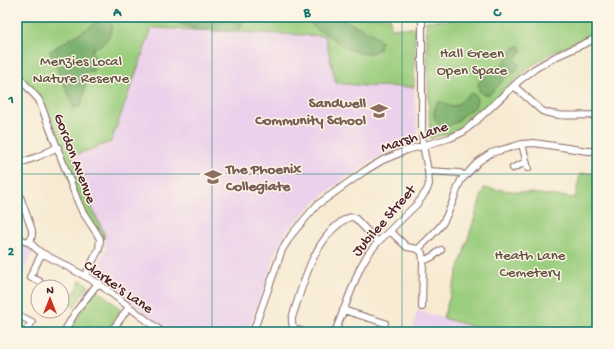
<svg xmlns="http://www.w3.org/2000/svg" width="614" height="349" viewBox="0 0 614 349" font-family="'Gochi Hand',sans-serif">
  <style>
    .built { fill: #ebd1eb }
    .green { fill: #9bcd7e; stroke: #727654 }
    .forest { fill: #7cb06d; stroke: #63684c }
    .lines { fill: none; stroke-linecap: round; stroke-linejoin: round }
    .minor-casing { stroke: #876665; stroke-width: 8 }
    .minor { stroke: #fff; stroke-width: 6 }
    .grid { fill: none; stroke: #0f766e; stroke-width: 1; stroke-opacity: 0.55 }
    .labels { text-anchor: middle; stroke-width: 3; stroke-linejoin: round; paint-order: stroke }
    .park-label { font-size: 15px; fill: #625344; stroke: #fcf5e5 }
    .education-label { font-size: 15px; font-weight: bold; fill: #785e54; stroke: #fcf5e5; text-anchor: end }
    .street-label { font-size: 15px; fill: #4a1f2b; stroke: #fcf5e5 }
    .neatline { fill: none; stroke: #0f766e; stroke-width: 1.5 }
    .grid-label { font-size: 13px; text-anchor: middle; font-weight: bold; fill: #0f766e }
  </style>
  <rect width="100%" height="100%" fill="#fcf5e5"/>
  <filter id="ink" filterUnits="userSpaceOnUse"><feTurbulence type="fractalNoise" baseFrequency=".025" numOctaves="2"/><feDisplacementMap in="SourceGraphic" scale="8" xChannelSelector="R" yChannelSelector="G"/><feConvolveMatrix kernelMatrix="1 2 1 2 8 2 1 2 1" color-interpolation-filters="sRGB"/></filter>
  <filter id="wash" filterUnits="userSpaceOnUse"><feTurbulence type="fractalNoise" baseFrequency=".012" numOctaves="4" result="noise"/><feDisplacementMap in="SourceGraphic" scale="16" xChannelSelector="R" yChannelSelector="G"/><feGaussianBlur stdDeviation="0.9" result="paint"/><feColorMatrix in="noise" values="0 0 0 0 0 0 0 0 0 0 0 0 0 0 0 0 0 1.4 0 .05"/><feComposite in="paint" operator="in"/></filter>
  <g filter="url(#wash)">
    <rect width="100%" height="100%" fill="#f7ead2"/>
    <path class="built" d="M 152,28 L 325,36 L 336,83 L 366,86 L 414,87 L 417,135 L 417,140 L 414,143 L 385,153 L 339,183 L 314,203 L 288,230 L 276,252 L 248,332 L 171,332 L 93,275 L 106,249 L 103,231 L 85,193 L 72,156 L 111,142 Z
      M 17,242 L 27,246 L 34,250 L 22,275 L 17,273 Z
      M 417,310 L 443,318 L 491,332 L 412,332 Z"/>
    <path class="green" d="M 17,17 L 390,17 L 391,28 L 415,28 L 414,87 L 366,86 L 336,83 L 325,36 L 152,28 L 111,142 L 72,156 L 85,193 L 103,231 L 105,237 L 99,238 L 82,211 L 39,100 L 17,75 Z
      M 454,17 L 597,17 L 597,33 L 550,54 L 533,65 L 518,77 L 481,112 L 453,133 L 430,138 L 426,21 L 453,20 Z
      M 597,173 L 597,332 L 491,332 L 443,318 L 484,188 L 575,198 L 580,174 Z
      M 80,280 L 88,285 L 88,287 L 74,307 L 67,303 L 74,292 L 76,292 Z
      M 96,289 L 121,309 L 107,332 L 68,332 Z"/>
    <path class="forest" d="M 106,17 L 111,17 C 114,34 108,43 92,49 L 94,58 L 93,71 L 83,73 C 87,86 84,95 80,107 L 74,108 L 50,51 Z
      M 163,17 L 240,17 L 242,24 L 238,32 L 197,30 Z
      M 308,17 L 340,17 C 353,28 370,27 381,42 L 380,49 C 361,62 342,45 326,34 C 323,32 318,31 315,28 C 312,25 310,20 308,17 Z
      M 520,46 L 522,52 L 515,59 L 519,64 L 516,70 L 507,76 L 493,91 L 488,95 L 482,94 L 479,90 L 478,84 L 488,71 L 495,70 L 501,66 L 515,47 Z
      M 471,93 L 476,95 L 477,101 L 475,107 L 463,115 L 459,120 L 446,128 C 433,125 431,112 438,102 C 444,101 446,103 450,107 C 461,105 462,99 471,93 Z"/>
  </g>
  <g filter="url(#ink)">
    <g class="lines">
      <g class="minor-casing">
        <path id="minor" d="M 17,75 L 39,100 L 78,202 L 82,211 L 96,232 L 100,239 L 99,249 L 85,276
          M 514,86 L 542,111 C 559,118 579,115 597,115
          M 522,144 L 528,168
          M 17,164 L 37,157 L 58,147
          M 513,168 L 526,162
          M 465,176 L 479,161 L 491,153 L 522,144 L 534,143 L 588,151 L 597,151
          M 17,188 L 32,230 L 32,235 L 30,243
          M 390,231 L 407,247 L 418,249 C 426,241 435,233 442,224 C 450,212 455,194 461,180 L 465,176 L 460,173 L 428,171
          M 17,238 L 30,243 L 40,252 L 98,283 L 162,332
          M 418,249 L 422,253 L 423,261 L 422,307
          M 423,261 L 432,257 L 441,250
          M 39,281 L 30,277 L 42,253
          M 343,310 L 385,323
          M 20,316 L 32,322 L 25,332
          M 64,332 L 75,313 L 98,283
          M 111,332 L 129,307
          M 253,332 L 282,250 L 292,234 L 317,205 L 366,170 L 383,160 L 407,150 L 450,138 L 463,132 L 475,122 L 520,80 L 536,68 L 555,57 L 597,38
          M 304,332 C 295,329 291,328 292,318 C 303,285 312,244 341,222 C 346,219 349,216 355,218 L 378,242
          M 335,332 L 360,268 L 368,254 L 378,242 L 418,203 L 427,190 L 429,184 L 428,171 L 423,145 L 422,130 L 422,17"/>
      </g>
      <use href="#minor" class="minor"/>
    </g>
  </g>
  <path class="grid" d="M 212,17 L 212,332M 402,17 L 402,332M 17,174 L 597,174"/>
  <defs>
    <g id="school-bare" transform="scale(1.38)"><path d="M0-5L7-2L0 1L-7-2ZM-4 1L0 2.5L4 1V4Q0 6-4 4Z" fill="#8d6e63" stroke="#fcf5e5" stroke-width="2.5" paint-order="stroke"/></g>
  </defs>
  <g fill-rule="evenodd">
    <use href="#school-bare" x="379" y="111"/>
    <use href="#school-bare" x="213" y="177"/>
  </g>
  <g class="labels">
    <g class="park-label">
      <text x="472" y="57">Hall Green<tspan x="472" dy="17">Open Space</tspan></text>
      <text x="81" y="65">Menzies Local<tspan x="81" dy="17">Nature Reserve</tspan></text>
      <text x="530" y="259">Heath Lane<tspan x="530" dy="17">Cemetery</tspan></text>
    </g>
    <g class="education-label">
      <text x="366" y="107">Sandwell<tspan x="366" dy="17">Community School</tspan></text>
      <text x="226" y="173" text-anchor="start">The Phoenix<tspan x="226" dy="17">Collegiate</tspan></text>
    </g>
    <g class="street-label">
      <text transform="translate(414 136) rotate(-19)" y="5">Marsh Lane</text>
      <text transform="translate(76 158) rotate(69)" y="5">Gordon Avenue</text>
      <text transform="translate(383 220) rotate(-49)" y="5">Jubilee Street</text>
      <text transform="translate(119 286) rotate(35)" y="5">Clarke's Lane</text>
    </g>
  </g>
  <rect width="614" height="349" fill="none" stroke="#fcf5e5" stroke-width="44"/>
  <g transform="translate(50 299)"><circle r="19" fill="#fcf5e5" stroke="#b59f9b"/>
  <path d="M0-3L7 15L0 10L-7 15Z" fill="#c8321e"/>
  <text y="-6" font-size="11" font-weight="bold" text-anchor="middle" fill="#4a1f2b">N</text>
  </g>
  <rect x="22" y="22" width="570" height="305" class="neatline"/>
  <g class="grid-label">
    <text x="117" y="16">A</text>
    <text x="307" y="16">B</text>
    <text x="497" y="16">C</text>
    <text x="11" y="103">1</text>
    <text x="11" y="255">2</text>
  </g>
</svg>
